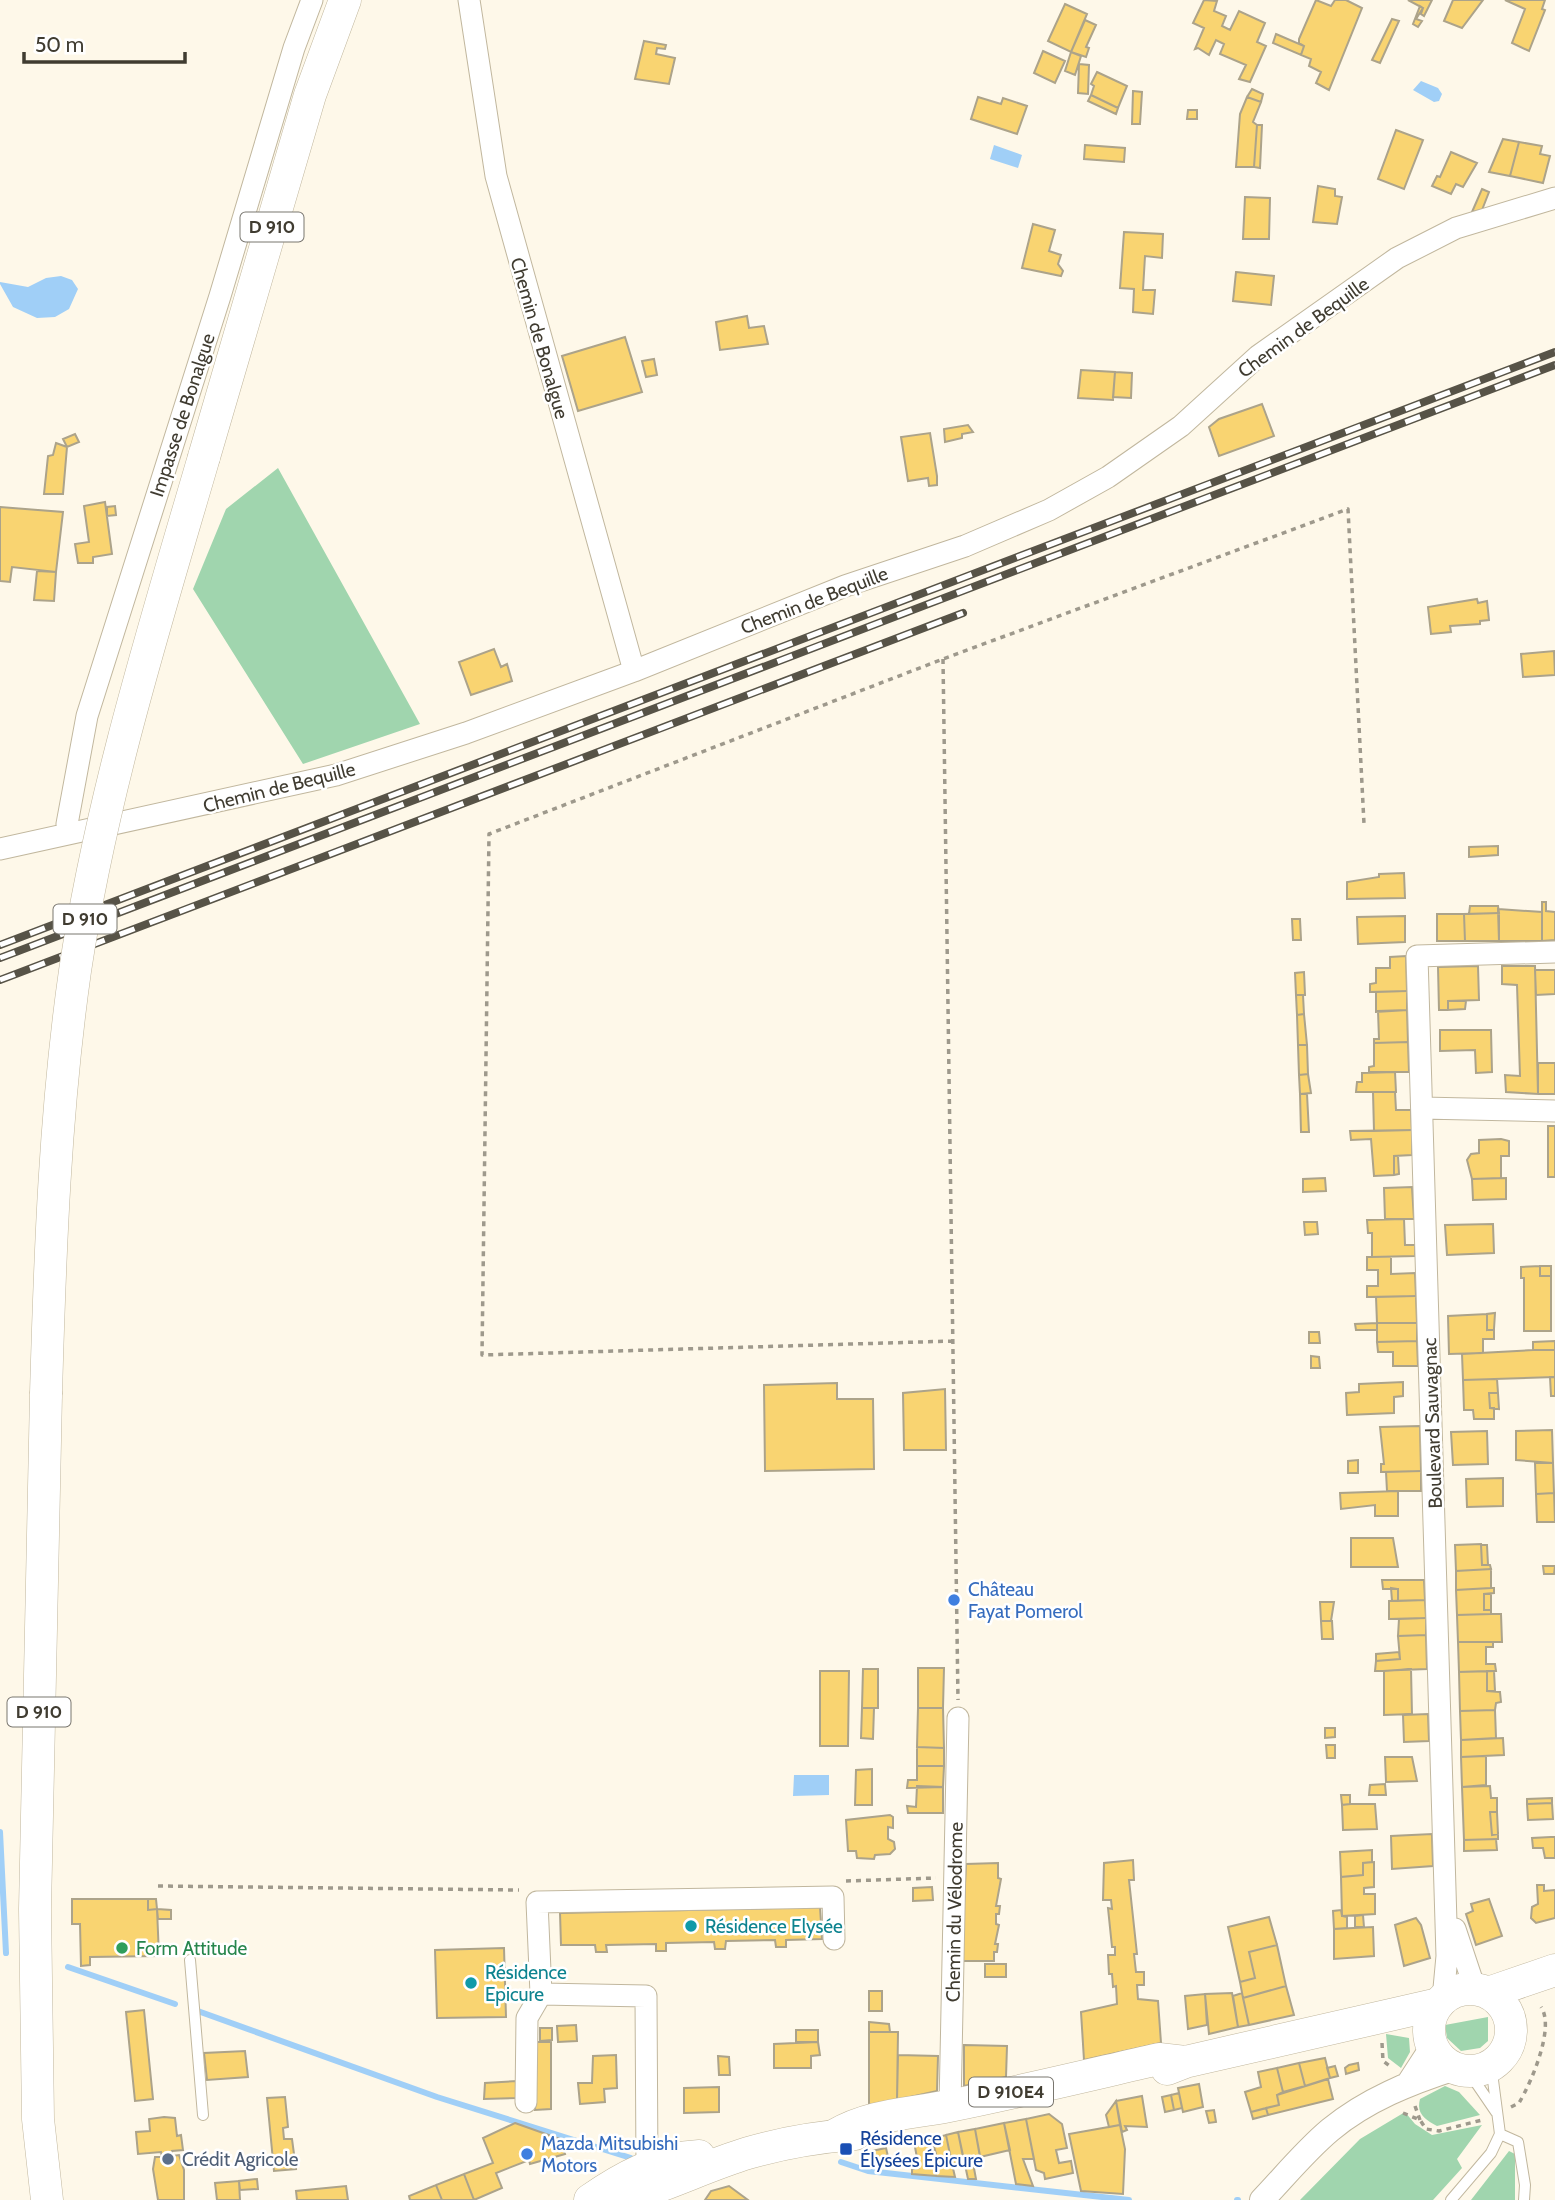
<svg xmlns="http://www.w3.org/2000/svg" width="1555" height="2200" viewBox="0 0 1555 2200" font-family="Cabin,sans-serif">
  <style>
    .green { fill: #a0d5ae }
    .water { fill: #a0cff7 }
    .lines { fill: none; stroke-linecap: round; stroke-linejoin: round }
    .stream { stroke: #a0cff7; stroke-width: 6 }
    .building { fill: #f9d471; stroke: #aca38a; stroke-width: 2 }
    .service-casing { stroke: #c1b79e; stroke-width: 12 }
    .minor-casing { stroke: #c1b79e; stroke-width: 23 }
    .tertiary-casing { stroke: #c1b79e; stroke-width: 26 }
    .primary-casing { stroke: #c1b79e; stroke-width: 33 }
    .path { stroke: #9e998c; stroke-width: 3.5; stroke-dasharray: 5 5; stroke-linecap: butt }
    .service { stroke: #fff; stroke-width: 10 }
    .minor { stroke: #fff; stroke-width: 21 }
    .tertiary { stroke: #fff; stroke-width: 24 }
    .primary { stroke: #fff; stroke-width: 32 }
    .rail-casing { stroke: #575347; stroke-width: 8 }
    .rail { stroke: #fff; stroke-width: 5; stroke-dasharray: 16; stroke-linecap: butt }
    .primary-bridge-casing { stroke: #c1b79e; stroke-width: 33; stroke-linecap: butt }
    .primary-bridge { stroke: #fff; stroke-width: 32 }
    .shop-dot { fill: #3f7fe0; stroke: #fff; stroke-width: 2.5 }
    .culture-dot { fill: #0f9aa8; stroke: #fff; stroke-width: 2.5 }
    .leisure-dot { fill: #2e9e5b; stroke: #fff; stroke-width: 2.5 }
    .transit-dot { fill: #1a4fb4; stroke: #fff; stroke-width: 2.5 }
    .service-dot { fill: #5c6f8a; stroke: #fff; stroke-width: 2.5 }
    .labels { text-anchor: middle; stroke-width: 5; stroke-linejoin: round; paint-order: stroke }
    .shield { fill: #fff; stroke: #79766f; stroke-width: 2 }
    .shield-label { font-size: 18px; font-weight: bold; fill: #403c31 }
    .street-label { font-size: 19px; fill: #403c31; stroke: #fff }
    .shop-label { font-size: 19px; fill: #366cbe; stroke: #fff; text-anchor: start }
    .culture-label { font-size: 19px; fill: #0d838f; stroke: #fff; text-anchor: start }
    .leisure-label { font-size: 19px; fill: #27864d; stroke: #fff; text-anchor: start }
    .transit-label { font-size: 19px; fill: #164399; stroke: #fff; text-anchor: start }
    .service-label { font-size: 19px; fill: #4e5e75; stroke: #fff; text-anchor: start }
  </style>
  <rect width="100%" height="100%" fill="#fef8e9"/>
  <path class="green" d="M 278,468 L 420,724 L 303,764 L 193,589 L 226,509 Z
    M 1488,2017 L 1488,2041 L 1480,2048 L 1461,2051 L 1447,2038 L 1445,2025 Z
    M 1386,2034 L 1409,2038 L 1410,2052 L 1401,2068 L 1388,2058 Z
    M 1445,2086 L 1459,2092 L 1480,2115 L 1437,2126 C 1425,2119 1416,2114 1420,2099 Z
    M 1405,2112 L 1415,2124 L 1432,2135 L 1482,2125 L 1457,2159 L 1462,2168 L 1433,2200 L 1300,2200 L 1360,2139 Z
    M 1509,2151 L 1515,2154 L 1515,2200 L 1471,2200 Z"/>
  <path class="water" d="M 1421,81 L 1438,88 L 1442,94 L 1439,101 L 1434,102 L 1413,90 Z
    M 994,145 L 1022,155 L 1018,168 L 990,159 Z
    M 61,276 L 72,280 L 78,289 L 69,309 L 55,317 L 37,318 L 13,307 L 0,284 L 0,282 L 28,287 L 46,278 Z
    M 794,1775 L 829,1775 L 829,1795 L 793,1796 Z"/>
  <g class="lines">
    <path class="stream" d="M 0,1832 L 6,1953
      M 68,1967 L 175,2004
      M 195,2010 L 437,2097 L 631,2158
      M 841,2162 L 868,2171 L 1129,2200
      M 1237,2200 L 1238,2200"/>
  </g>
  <path class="building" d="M 1204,0 L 1217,1 L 1214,11 L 1226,16 L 1222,26 L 1230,30 L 1239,11 L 1265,23 L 1257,42 L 1266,46 L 1250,82 L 1239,79 L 1246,65 L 1220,54 L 1224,44 L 1216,40 L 1209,55 L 1198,48 L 1195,49 L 1204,28 L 1193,23 Z
    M 1316,0 L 1331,6 L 1335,0 L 1346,0 L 1362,8 L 1329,90 L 1316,83 L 1321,72 L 1309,66 L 1311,59 L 1301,55 L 1304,46 L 1299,43 L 1299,39 Z
    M 1408,0 L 1432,0 L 1424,16 L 1421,14 L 1423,8 Z
    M 1453,0 L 1483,0 L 1462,28 L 1444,21 Z
    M 1505,0 L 1545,0 L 1542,9 L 1545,10 L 1529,51 L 1512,43 L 1525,9 Z
    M 1065,4 L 1087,14 L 1071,52 L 1048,41 Z
    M 1420,6 L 1423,8 L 1416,19 L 1422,21 L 1418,27 L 1413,24 Z
    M 1392,19 L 1399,21 L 1380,63 L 1372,60 Z
    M 1085,20 L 1096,25 L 1086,47 L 1089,48 L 1086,57 L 1071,52 Z
    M 1276,34 L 1304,46 L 1301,55 L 1273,43 Z
    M 644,41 L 666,45 L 665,49 L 657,48 L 656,54 L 675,58 L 669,84 L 635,79 Z
    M 1043,51 L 1065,61 L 1055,83 L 1034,73 Z
    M 1071,52 L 1081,56 L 1075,75 L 1065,71 Z
    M 1079,64 L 1089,65 L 1088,94 L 1078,93 Z
    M 1097,72 L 1127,86 L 1118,108 L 1091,95 L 1094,86 L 1091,84 Z
    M 1252,89 L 1263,94 L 1261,102 L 1247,97 Z
    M 1133,91 L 1142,92 L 1140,124 L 1132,124 Z
    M 1091,95 L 1118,108 L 1116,114 L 1088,101 Z
    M 978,97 L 1001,104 L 1003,98 L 1027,106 L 1017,134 L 971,119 Z
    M 1247,97 L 1261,102 L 1253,122 L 1257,125 L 1254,167 L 1236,167 L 1240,114 Z
    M 1188,110 L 1197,110 L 1197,119 L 1187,119 Z
    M 1257,125 L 1262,125 L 1260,168 L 1254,167 Z
    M 1396,130 L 1423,140 L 1404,189 L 1378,179 Z
    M 1503,139 L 1519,142 L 1510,176 L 1489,172 Z
    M 1519,142 L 1542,146 L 1540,154 L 1550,156 L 1543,183 L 1510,176 Z
    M 1085,145 L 1125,148 L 1124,162 L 1084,159 Z
    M 1451,152 L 1477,163 L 1463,187 L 1456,184 L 1451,194 L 1432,186 L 1437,176 L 1440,177 Z
    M 1318,186 L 1335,189 L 1335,196 L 1342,197 L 1337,224 L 1313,222 Z
    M 1482,189 L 1489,192 L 1482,210 L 1472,212 Z
    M 1245,197 L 1270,198 L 1269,239 L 1243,239 Z
    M 1033,224 L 1055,230 L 1049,251 L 1061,255 L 1058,264 L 1063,271 L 1061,276 L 1022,268 Z
    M 1124,232 L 1163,234 L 1162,258 L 1145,256 L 1143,290 L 1155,290 L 1153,314 L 1133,312 L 1134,289 L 1120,288 Z
    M 1236,272 L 1274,276 L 1271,305 L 1233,301 Z
    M 747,316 L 749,328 L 764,326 L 768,344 L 720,350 L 716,322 Z
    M 625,337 L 642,392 L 578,411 L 562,356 Z
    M 654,359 L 657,375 L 646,377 L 642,361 Z
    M 1081,370 L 1115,372 L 1113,400 L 1078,398 Z
    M 1115,372 L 1132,373 L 1131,398 L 1113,397 Z
    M 1262,404 L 1274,436 L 1219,456 L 1209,427 L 1219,419 Z
    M 968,425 L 973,432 L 962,434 L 962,438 L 945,442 L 944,429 Z
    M 930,433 L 937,476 L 937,485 L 929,486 L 928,478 L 908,481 L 901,437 Z
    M 75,434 L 79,442 L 67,447 L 63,439 Z
    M 56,443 L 67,447 L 63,494 L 44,494 L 48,456 L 53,455 Z
    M 105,502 L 112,554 L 93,557 L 93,563 L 78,563 L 75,544 L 89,542 L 84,506 Z
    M 115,506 L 116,515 L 107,516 L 107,507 Z
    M 0,507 L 63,512 L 56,572 L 12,567 L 10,582 L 0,581 Z
    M 37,571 L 56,572 L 54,601 L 34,600 Z
    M 1477,599 L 1478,603 L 1487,601 L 1489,620 L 1480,621 L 1480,624 L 1450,626 L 1451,632 L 1431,634 L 1428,607 Z
    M 494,649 L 501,667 L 507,664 L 512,681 L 471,695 L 459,662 Z
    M 1554,651 L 1555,675 L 1523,677 L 1521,654 Z
    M 1498,846 L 1498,855 L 1469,857 L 1469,847 Z
    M 1404,873 L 1405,898 L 1347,899 L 1347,882 L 1379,877 L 1379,874 Z
    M 1542,902 L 1546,902 L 1546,911 L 1555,912 L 1555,940 L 1542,941 Z
    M 1470,906 L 1498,906 L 1499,913 L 1469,914 Z
    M 1498,909 L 1542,912 L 1542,941 L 1499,941 Z
    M 1499,913 L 1499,941 L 1465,941 L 1464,914 Z
    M 1437,914 L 1464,914 L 1465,941 L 1437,941 Z
    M 1405,916 L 1405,942 L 1358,944 L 1357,917 Z
    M 1292,919 L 1300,919 L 1301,940 L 1293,940 Z
    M 1406,956 L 1407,991 L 1370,992 L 1370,984 L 1376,983 L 1376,968 L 1390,968 L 1390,957 Z
    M 1478,966 L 1479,1000 L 1448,1001 L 1448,1010 L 1439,1010 L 1438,967 Z
    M 1502,966 L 1535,966 L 1538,1094 L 1506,1092 L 1505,1075 L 1520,1076 L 1517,985 L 1502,984 Z
    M 1535,970 L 1555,970 L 1555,994 L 1536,995 Z
    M 1304,972 L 1305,995 L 1296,995 L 1295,973 Z
    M 1407,991 L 1407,1010 L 1376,1012 L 1376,992 Z
    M 1296,995 L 1303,995 L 1304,1014 L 1297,1015 Z
    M 1448,1001 L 1466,1001 L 1465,1009 L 1448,1010 Z
    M 1407,1010 L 1408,1042 L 1374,1043 L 1374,1039 L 1379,1039 L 1378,1011 Z
    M 1304,1014 L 1307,1045 L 1298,1045 L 1297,1015 Z
    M 1440,1030 L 1491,1030 L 1492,1072 L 1476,1073 L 1475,1050 L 1440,1051 Z
    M 1408,1042 L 1409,1072 L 1369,1072 L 1369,1067 L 1374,1066 L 1374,1043 Z
    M 1298,1045 L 1307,1045 L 1308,1074 L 1299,1075 Z
    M 1538,1063 L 1555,1063 L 1555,1094 L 1538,1094 Z
    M 1395,1072 L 1396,1092 L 1356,1092 L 1357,1082 L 1362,1082 L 1362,1073 Z
    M 1308,1074 L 1311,1093 L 1300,1094 L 1299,1075 Z
    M 1373,1092 L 1395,1092 L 1396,1110 L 1411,1110 L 1412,1130 L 1374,1131 Z
    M 1300,1094 L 1307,1094 L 1309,1132 L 1301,1132 Z
    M 1548,1126 L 1555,1126 L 1555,1177 L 1548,1177 Z
    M 1412,1130 L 1412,1155 L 1394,1156 L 1394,1175 L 1374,1176 L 1371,1139 L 1351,1140 L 1350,1131 Z
    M 1501,1139 L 1509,1141 L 1509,1156 L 1501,1156 L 1501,1178 L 1472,1179 L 1467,1160 L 1471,1154 L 1479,1153 L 1479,1140 Z
    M 1394,1156 L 1398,1156 L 1399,1174 L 1394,1175 Z
    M 1325,1178 L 1326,1191 L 1303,1192 L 1303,1179 Z
    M 1506,1178 L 1506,1199 L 1473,1200 L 1472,1179 Z
    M 1412,1187 L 1414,1219 L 1385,1219 L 1384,1188 Z
    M 1404,1219 L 1405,1245 L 1415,1245 L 1415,1256 L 1372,1257 L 1372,1233 L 1368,1233 L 1367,1220 Z
    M 1304,1222 L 1317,1222 L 1318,1234 L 1305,1235 Z
    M 1493,1224 L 1494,1253 L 1447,1255 L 1445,1225 Z
    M 1367,1257 L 1391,1257 L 1391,1274 L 1415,1273 L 1416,1296 L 1367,1297 L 1367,1286 L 1378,1286 L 1378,1270 L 1367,1270 Z
    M 1540,1266 L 1551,1266 L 1551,1276 L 1540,1276 Z
    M 1540,1266 L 1540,1276 L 1551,1276 L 1551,1331 L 1524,1331 L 1524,1278 L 1521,1278 L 1521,1267 Z
    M 1416,1296 L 1417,1323 L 1377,1323 L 1376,1297 Z
    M 1495,1313 L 1494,1329 L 1487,1330 L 1487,1314 Z
    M 1487,1314 L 1487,1330 L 1494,1329 L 1494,1339 L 1483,1339 L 1483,1353 L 1449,1354 L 1448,1316 Z
    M 1377,1323 L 1417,1323 L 1417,1341 L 1377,1342 Z
    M 1377,1323 L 1377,1330 L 1356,1330 L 1355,1324 Z
    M 1309,1332 L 1319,1332 L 1320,1343 L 1309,1343 Z
    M 1417,1341 L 1418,1366 L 1393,1366 L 1393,1352 L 1378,1352 L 1377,1342 Z
    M 1555,1341 L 1555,1350 L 1533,1350 L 1533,1342 Z
    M 1533,1350 L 1555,1350 L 1555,1377 L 1463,1380 L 1462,1354 Z
    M 1311,1356 L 1319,1357 L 1320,1368 L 1311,1368 Z
    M 1550,1377 L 1555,1377 L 1555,1396 L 1551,1396 Z
    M 1497,1379 L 1498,1393 L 1489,1393 L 1490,1408 L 1494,1408 L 1494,1419 L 1474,1419 L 1473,1410 L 1464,1410 L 1463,1380 Z
    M 1403,1382 L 1403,1396 L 1394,1397 L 1394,1413 L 1347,1415 L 1346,1393 L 1359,1392 L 1359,1384 Z
    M 837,1383 L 837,1399 L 873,1399 L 874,1469 L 765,1471 L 764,1385 Z
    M 945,1389 L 946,1450 L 904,1450 L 903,1393 Z
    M 1489,1393 L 1498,1393 L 1499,1409 L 1490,1408 Z
    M 1420,1426 L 1421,1471 L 1381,1472 L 1381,1464 L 1384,1464 L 1380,1427 Z
    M 1552,1430 L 1553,1463 L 1516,1460 L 1516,1431 Z
    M 1487,1431 L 1488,1464 L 1453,1465 L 1451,1432 Z
    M 1358,1460 L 1358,1473 L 1348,1473 L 1348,1461 Z
    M 1535,1463 L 1553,1463 L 1554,1493 L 1536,1494 Z
    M 1421,1471 L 1421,1491 L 1387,1491 L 1386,1472 Z
    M 1503,1478 L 1503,1506 L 1467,1507 L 1466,1479 Z
    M 1398,1491 L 1398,1516 L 1375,1516 L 1375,1505 L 1341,1509 L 1340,1493 Z
    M 1554,1493 L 1555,1522 L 1537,1522 L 1536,1494 Z
    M 1351,1538 L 1393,1538 L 1398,1567 L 1351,1567 Z
    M 1481,1544 L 1482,1565 L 1490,1565 L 1491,1569 L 1456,1571 L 1455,1545 Z
    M 1481,1545 L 1487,1545 L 1488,1565 L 1482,1565 Z
    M 1543,1566 L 1555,1566 L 1554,1574 L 1544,1574 Z
    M 1491,1569 L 1491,1588 L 1456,1590 L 1456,1571 Z
    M 1382,1580 L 1424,1580 L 1425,1600 L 1398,1601 L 1398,1589 L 1383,1589 Z
    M 1391,1588 L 1398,1589 L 1398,1601 L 1392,1601 Z
    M 1491,1588 L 1494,1588 L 1494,1593 L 1484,1594 L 1484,1610 L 1491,1610 L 1491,1614 L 1457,1615 L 1456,1590 Z
    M 1484,1594 L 1491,1594 L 1491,1610 L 1484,1610 Z
    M 1425,1600 L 1426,1618 L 1389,1619 L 1389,1601 Z
    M 1320,1602 L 1334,1602 L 1331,1621 L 1321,1621 Z
    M 1491,1614 L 1501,1614 L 1502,1642 L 1458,1642 L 1457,1615 Z
    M 1426,1618 L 1426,1635 L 1398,1636 L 1399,1619 Z
    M 1321,1621 L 1332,1621 L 1333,1639 L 1322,1639 Z
    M 1426,1635 L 1427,1669 L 1375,1671 L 1376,1661 L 1400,1659 L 1398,1636 Z
    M 1458,1642 L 1493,1642 L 1493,1647 L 1486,1647 L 1486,1664 L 1495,1664 L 1496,1671 L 1459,1672 Z
    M 1399,1652 L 1400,1659 L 1376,1661 L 1376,1654 Z
    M 918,1668 L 944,1668 L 943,1708 L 918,1708 Z
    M 863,1669 L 878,1669 L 878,1708 L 862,1708 Z
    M 1411,1669 L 1412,1714 L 1384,1715 L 1384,1671 Z
    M 820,1671 L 849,1671 L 848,1746 L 820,1746 Z
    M 1487,1671 L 1494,1671 L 1495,1691 L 1487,1691 Z
    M 1487,1671 L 1487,1691 L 1500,1692 L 1501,1702 L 1496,1703 L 1495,1710 L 1460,1711 L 1459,1672 Z
    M 862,1708 L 874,1708 L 873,1739 L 861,1738 Z
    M 918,1708 L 943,1708 L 944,1748 L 917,1747 Z
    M 1495,1710 L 1496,1738 L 1461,1740 L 1460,1711 Z
    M 1428,1714 L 1429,1741 L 1404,1742 L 1403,1715 Z
    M 1325,1728 L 1335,1728 L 1335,1737 L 1325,1738 Z
    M 1503,1738 L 1504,1755 L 1461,1757 L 1461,1740 Z
    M 1326,1745 L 1335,1745 L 1335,1758 L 1327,1758 Z
    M 917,1747 L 944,1748 L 944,1766 L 917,1766 Z
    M 1486,1756 L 1486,1785 L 1462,1787 L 1461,1757 Z
    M 1385,1757 L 1412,1757 L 1417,1781 L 1386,1782 Z
    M 917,1766 L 944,1766 L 943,1787 L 907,1788 L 908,1780 L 917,1780 Z
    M 872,1769 L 872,1805 L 855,1805 L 856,1770 Z
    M 1385,1784 L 1386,1795 L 1369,1795 L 1370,1785 Z
    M 917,1786 L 943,1787 L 943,1813 L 908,1813 L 907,1806 L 916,1807 Z
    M 1490,1786 L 1491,1798 L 1497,1798 L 1497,1812 L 1490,1812 L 1492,1835 L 1498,1834 L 1498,1839 L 1464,1840 L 1462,1787 Z
    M 1341,1795 L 1350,1795 L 1350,1804 L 1342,1805 Z
    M 1552,1798 L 1552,1803 L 1527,1804 L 1527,1799 Z
    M 1552,1803 L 1553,1819 L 1528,1820 L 1527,1804 Z
    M 1350,1804 L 1375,1804 L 1377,1829 L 1343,1830 L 1342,1805 Z
    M 1490,1812 L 1497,1812 L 1498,1834 L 1492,1835 Z
    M 890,1815 L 893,1817 L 893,1828 L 888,1827 L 888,1839 L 894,1842 L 895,1849 L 890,1854 L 875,1855 L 874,1859 L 857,1858 L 856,1851 L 848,1851 L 846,1820 Z
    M 1432,1834 L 1433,1866 L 1392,1869 L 1391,1836 Z
    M 1551,1837 L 1555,1837 L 1555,1858 L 1545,1858 L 1543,1848 L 1533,1848 L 1532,1838 Z
    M 1496,1839 L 1497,1850 L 1464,1851 L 1464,1840 Z
    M 1372,1850 L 1372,1862 L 1363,1863 L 1363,1875 L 1341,1877 L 1340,1852 Z
    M 1133,1860 L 1134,1880 L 1129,1880 L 1137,1954 L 1134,1954 L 1136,1972 L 1144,1972 L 1144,1985 L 1137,1985 L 1138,1999 L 1158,2001 L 1161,2043 L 1084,2060 L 1081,2012 L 1117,2004 L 1116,1986 L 1113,1987 L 1112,1974 L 1109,1974 L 1108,1955 L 1115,1955 L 1115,1947 L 1112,1947 L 1108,1908 L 1112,1909 L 1111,1900 L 1103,1900 L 1104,1863 Z
    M 1374,1862 L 1374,1887 L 1364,1888 L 1364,1894 L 1375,1894 L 1375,1914 L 1342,1916 L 1341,1877 L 1363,1875 L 1363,1863 Z
    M 998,1863 L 998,1878 L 1001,1879 L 996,1906 L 1000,1906 L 999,1914 L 996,1914 L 996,1924 L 999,1925 L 995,1944 L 998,1944 L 997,1952 L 994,1952 L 994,1961 L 961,1961 L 966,1864 Z
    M 1537,1885 L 1544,1885 L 1544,1891 L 1555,1890 L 1555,1918 L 1536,1923 L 1531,1918 L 1532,1907 L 1538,1904 Z
    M 932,1887 L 933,1900 L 913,1901 L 913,1888 Z
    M 72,1899 L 148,1899 L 148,1910 L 157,1909 L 159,1956 L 90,1957 L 90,1965 L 81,1966 L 80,1924 L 72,1924 Z
    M 148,1899 L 156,1899 L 157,1909 L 148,1910 Z
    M 1489,1899 L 1502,1936 L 1476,1945 L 1466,1914 L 1473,1911 L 1471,1904 Z
    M 820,1907 L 822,1939 L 786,1940 L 786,1947 L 776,1947 L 775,1940 L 726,1941 L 725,1949 L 715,1949 L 714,1942 L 666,1943 L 666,1951 L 656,1951 L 656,1944 L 606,1945 L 607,1952 L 596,1952 L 595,1945 L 561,1945 L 560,1913 Z
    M 157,1909 L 171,1910 L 171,1919 L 158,1919 Z
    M 1341,1910 L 1342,1916 L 1347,1917 L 1347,1928 L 1334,1929 L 1333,1911 Z
    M 1363,1915 L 1364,1927 L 1355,1927 L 1355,1916 Z
    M 1269,1917 L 1277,1945 L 1249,1952 L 1255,1978 L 1240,1982 L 1228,1927 Z
    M 1416,1918 L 1421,1925 L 1430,1958 L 1404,1966 L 1395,1925 Z
    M 1373,1927 L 1374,1956 L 1334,1959 L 1334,1929 Z
    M 1277,1945 L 1286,1986 L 1243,1998 L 1240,1982 L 1255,1978 L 1249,1952 Z
    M 504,1948 L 506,2017 L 437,2018 L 435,1950 Z
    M 985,1964 L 1006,1964 L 1006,1977 L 985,1977 Z
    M 1286,1986 L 1294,2015 L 1249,2025 L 1243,1998 Z
    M 869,1991 L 882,1991 L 882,2011 L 869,2011 Z
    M 1232,1993 L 1238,2027 L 1209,2034 L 1205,1994 Z
    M 1242,1993 L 1249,2025 L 1238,2027 L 1233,1996 Z
    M 1205,1994 L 1207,2025 L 1188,2029 L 1185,1996 Z
    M 144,2010 L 153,2099 L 135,2101 L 126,2012 Z
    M 869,2022 L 889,2024 L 890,2032 L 869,2032 Z
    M 576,2025 L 577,2041 L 558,2042 L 557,2026 Z
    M 540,2028 L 552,2028 L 552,2040 L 540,2041 Z
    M 796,2030 L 818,2030 L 818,2042 L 796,2042 Z
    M 869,2032 L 898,2032 L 897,2100 L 869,2105 Z
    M 537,2042 L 551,2042 L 551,2109 L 535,2110 Z
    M 818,2042 L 820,2055 L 811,2056 L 811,2068 L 774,2068 L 774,2044 Z
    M 964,2045 L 1007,2046 L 1006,2077 L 964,2086 Z
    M 245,2051 L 248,2077 L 207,2080 L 204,2053 Z
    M 616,2055 L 617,2088 L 604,2089 L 605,2102 L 580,2104 L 578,2083 L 592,2083 L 593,2056 Z
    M 898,2055 L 938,2056 L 937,2091 L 897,2100 Z
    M 718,2056 L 729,2057 L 730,2075 L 719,2075 Z
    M 1325,2058 L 1330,2078 L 1305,2086 L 1299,2063 Z
    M 1299,2063 L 1305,2086 L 1283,2092 L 1277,2068 Z
    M 1358,2063 L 1359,2070 L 1346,2074 L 1345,2068 L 1349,2065 Z
    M 1335,2066 L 1338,2076 L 1330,2078 L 1327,2068 Z
    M 1277,2068 L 1283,2092 L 1277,2095 L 1279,2105 L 1251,2112 L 1245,2092 L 1261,2087 L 1258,2072 Z
    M 1328,2079 L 1333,2099 L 1268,2115 L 1266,2108 L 1279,2105 L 1277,2095 Z
    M 517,2081 L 517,2098 L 484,2099 L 485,2083 Z
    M 1199,2084 L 1203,2107 L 1183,2112 L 1178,2088 Z
    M 719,2087 L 719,2112 L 684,2113 L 684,2088 Z
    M 1179,2093 L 1182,2108 L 1174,2110 L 1171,2095 Z
    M 1171,2095 L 1174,2110 L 1165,2112 L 1162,2097 Z
    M 1142,2096 L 1147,2127 L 1125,2126 L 1127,2130 L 1122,2132 L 1116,2101 Z
    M 285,2097 L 288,2127 L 283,2128 L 284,2139 L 292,2139 L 296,2169 L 274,2171 L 267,2098 Z
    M 1116,2101 L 1120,2125 L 1109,2127 L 1106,2115 Z
    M 1266,2108 L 1268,2115 L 1253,2119 L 1251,2112 Z
    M 1214,2110 L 1216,2122 L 1209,2123 L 1206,2111 Z
    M 1049,2114 L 1062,2124 L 1067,2148 L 1056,2150 L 1059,2163 L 1071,2161 L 1073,2173 L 1045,2179 L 1044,2173 L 1036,2170 L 1026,2119 Z
    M 164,2117 L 175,2118 L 177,2136 L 181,2135 L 183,2150 L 172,2151 L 172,2156 L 179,2155 L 184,2170 L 184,2200 L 158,2200 L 153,2169 L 155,2157 L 162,2157 L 161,2152 L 138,2154 L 136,2132 L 150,2131 L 149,2119 Z
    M 1026,2119 L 1034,2159 L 1023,2159 L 1033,2186 L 1016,2184 L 1004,2123 Z
    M 515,2123 L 560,2139 L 565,2154 L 530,2164 L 529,2160 L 496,2173 L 502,2188 L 474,2200 L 464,2174 L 493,2163 L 483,2138 Z
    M 1004,2123 L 1010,2150 L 980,2157 L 975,2129 Z
    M 1120,2125 L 1125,2149 L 1123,2194 L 1081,2191 L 1069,2134 Z
    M 975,2129 L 981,2161 L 973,2163 L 976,2179 L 968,2179 L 958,2132 Z
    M 958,2132 L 964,2162 L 952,2164 L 946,2135 Z
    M 946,2135 L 952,2164 L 955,2177 L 936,2176 L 932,2156 L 936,2154 L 932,2139 Z
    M 932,2139 L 936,2176 L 912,2174 L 912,2169 L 919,2168 L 914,2142 Z
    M 886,2148 L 890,2165 L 870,2166 L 867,2152 Z
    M 464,2174 L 474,2200 L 442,2200 L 436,2185 Z
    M 257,2179 L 258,2189 L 240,2190 L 239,2181 Z
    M 239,2181 L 240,2200 L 217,2200 L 215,2183 Z
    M 436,2185 L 442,2200 L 410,2200 L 409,2196 Z
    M 346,2186 L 348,2200 L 297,2200 L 296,2191 Z
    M 729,2186 L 748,2200 L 705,2200 L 711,2191 Z"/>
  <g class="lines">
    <g class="service-casing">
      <path id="service" d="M 190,1960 L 203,2115
        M 1468,2071 L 1496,2112
        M 1500,2134 L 1518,2142 L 1525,2185 L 1524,2200
        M 1451,2200 L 1491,2153 L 1500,2134 L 1491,2065"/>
    </g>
    <g class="minor-casing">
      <path id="minor" d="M 469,0 L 496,176 L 634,671
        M 68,834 L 67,824 L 87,716 L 220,296 L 294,48 L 312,0
        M 0,849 L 336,775 L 466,733 L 634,671 L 845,586 L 965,546 L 1049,510 L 1108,477 L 1181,426 L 1258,356 L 1397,258 L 1456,228 L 1555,198
        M 1422,1108 L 1555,1111
        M 1455,1929 L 1475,1989
        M 541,1994 L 537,1902 L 833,1897 L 834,1939
        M 1443,1999 L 1447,1956 L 1417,956 L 1555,952
        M 526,2102 L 527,2018 L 541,1994 L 646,1996 L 647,2167
        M 950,2106 L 958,1718"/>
    </g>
    <g class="tertiary-casing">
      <path id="tertiary" d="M 1409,2083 L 1433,2046
        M 1262,2200 C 1284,2177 1305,2151 1330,2130 C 1366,2100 1411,2082 1455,2068"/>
    </g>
    <g class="primary-casing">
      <path id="primary" d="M 204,457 L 310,95 L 345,0
        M 46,1394 L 35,1909 L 38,2119 L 47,2200
        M1429 2030a41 41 0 1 1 82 0a41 41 0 1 1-82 0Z
        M 1488,1993 L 1555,1970
        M 1167,2069 L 1185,2062 L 1438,2004
        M 835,2135 C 871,2114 909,2114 949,2106 C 1019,2092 1089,2075 1159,2059 L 1185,2062
        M 590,2200 C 623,2177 658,2158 699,2156
        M 614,2200 C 661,2189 702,2167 748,2153 C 782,2143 819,2137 855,2134"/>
    </g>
    <path class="path" d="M 943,659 L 958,1700
      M 953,1341 L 482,1355 L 489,834 L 943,659 L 1348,509 L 1364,824
      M 846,1881 L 936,1878
      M 158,1886 L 519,1890
      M 1382,2043 L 1383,2061 L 1391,2067
      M 1415,2106 L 1420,2120
      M 1511,2107 L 1519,2103 C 1532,2081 1555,2027 1541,2007
      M 1403,2113 L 1420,2120 L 1426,2129 L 1439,2131 L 1482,2120"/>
    <use href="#service" class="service"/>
    <use href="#minor" class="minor"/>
    <use href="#tertiary" class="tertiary"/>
    <use href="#primary" class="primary"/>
    <g class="rail-casing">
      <path id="rail" d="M 0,945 L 1555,352
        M 0,958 L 1555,365
        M 0,980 L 963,613"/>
    </g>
    <use href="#rail" class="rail"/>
    <g class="primary-bridge-casing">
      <path id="primary-bridge" d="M 46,1394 C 50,1252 55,1111 75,971 C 101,797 155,625 204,457"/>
    </g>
    <use href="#primary-bridge" class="primary-bridge"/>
  </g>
  <g class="shop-dot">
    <circle cx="954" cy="1600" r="7"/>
    <circle cx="527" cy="2154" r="7"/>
  </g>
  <g class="culture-dot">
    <circle cx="691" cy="1926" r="7"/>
    <circle cx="471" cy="1983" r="7"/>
  </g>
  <circle class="leisure-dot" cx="122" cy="1948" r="7"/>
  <rect class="transit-dot" x="839" y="2142" width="14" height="14" rx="3.5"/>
  <circle class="service-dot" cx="168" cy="2159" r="7"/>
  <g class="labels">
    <g class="shield">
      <rect x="240.5" y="212.5" width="63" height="29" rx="5"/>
      <rect x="53.5" y="904.5" width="63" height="29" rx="5"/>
      <rect x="7.5" y="1697.5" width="63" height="29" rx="5"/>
      <rect x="969" y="2077.5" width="84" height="29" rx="5"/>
    </g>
    <g class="shield-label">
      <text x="272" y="233">D 910</text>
      <text x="85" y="925">D 910</text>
      <text x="39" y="1718">D 910</text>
      <text x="1011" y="2098">D 910E4</text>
    </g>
    <g class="street-label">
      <text transform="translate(1303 327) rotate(-36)" y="7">Chemin de Bequille</text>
      <text transform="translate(540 338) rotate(74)" y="7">Chemin de Bonalgue</text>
      <text transform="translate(182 415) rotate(-72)" y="7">Impasse de Bonalgue</text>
      <text transform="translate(814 600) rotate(-21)" y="7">Chemin de Bequille</text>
      <text transform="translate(279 787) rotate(-14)" y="7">Chemin de Bequille</text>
      <text transform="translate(1432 1423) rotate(-92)" y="7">Boulevard Sauvagnac</text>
      <text transform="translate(954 1912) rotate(-89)" y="7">Chemin du Vélodrome</text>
    </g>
    <g class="shop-label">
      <text x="968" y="1596">Château<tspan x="968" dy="22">Fayat Pomerol</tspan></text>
      <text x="541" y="2150">Mazda Mitsubishi<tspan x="541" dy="22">Motors</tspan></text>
    </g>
    <g class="culture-label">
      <text x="705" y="1933">Résidence Elysée</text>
      <text x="485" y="1979">Résidence<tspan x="485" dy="22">Epicure</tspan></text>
    </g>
    <g class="leisure-label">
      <text x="136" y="1955">Form Attitude</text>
    </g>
    <g class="transit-label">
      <text x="860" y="2145">Résidence<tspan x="860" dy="22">Élysées Épicure</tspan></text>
    </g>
    <g class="service-label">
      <text x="182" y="2166">Crédit Agricole</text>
    </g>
  </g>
  <path d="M24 52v10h161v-10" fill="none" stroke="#403c31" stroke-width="3.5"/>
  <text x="35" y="52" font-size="21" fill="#403c31" stroke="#ffffff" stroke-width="5" paint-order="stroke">50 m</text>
</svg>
